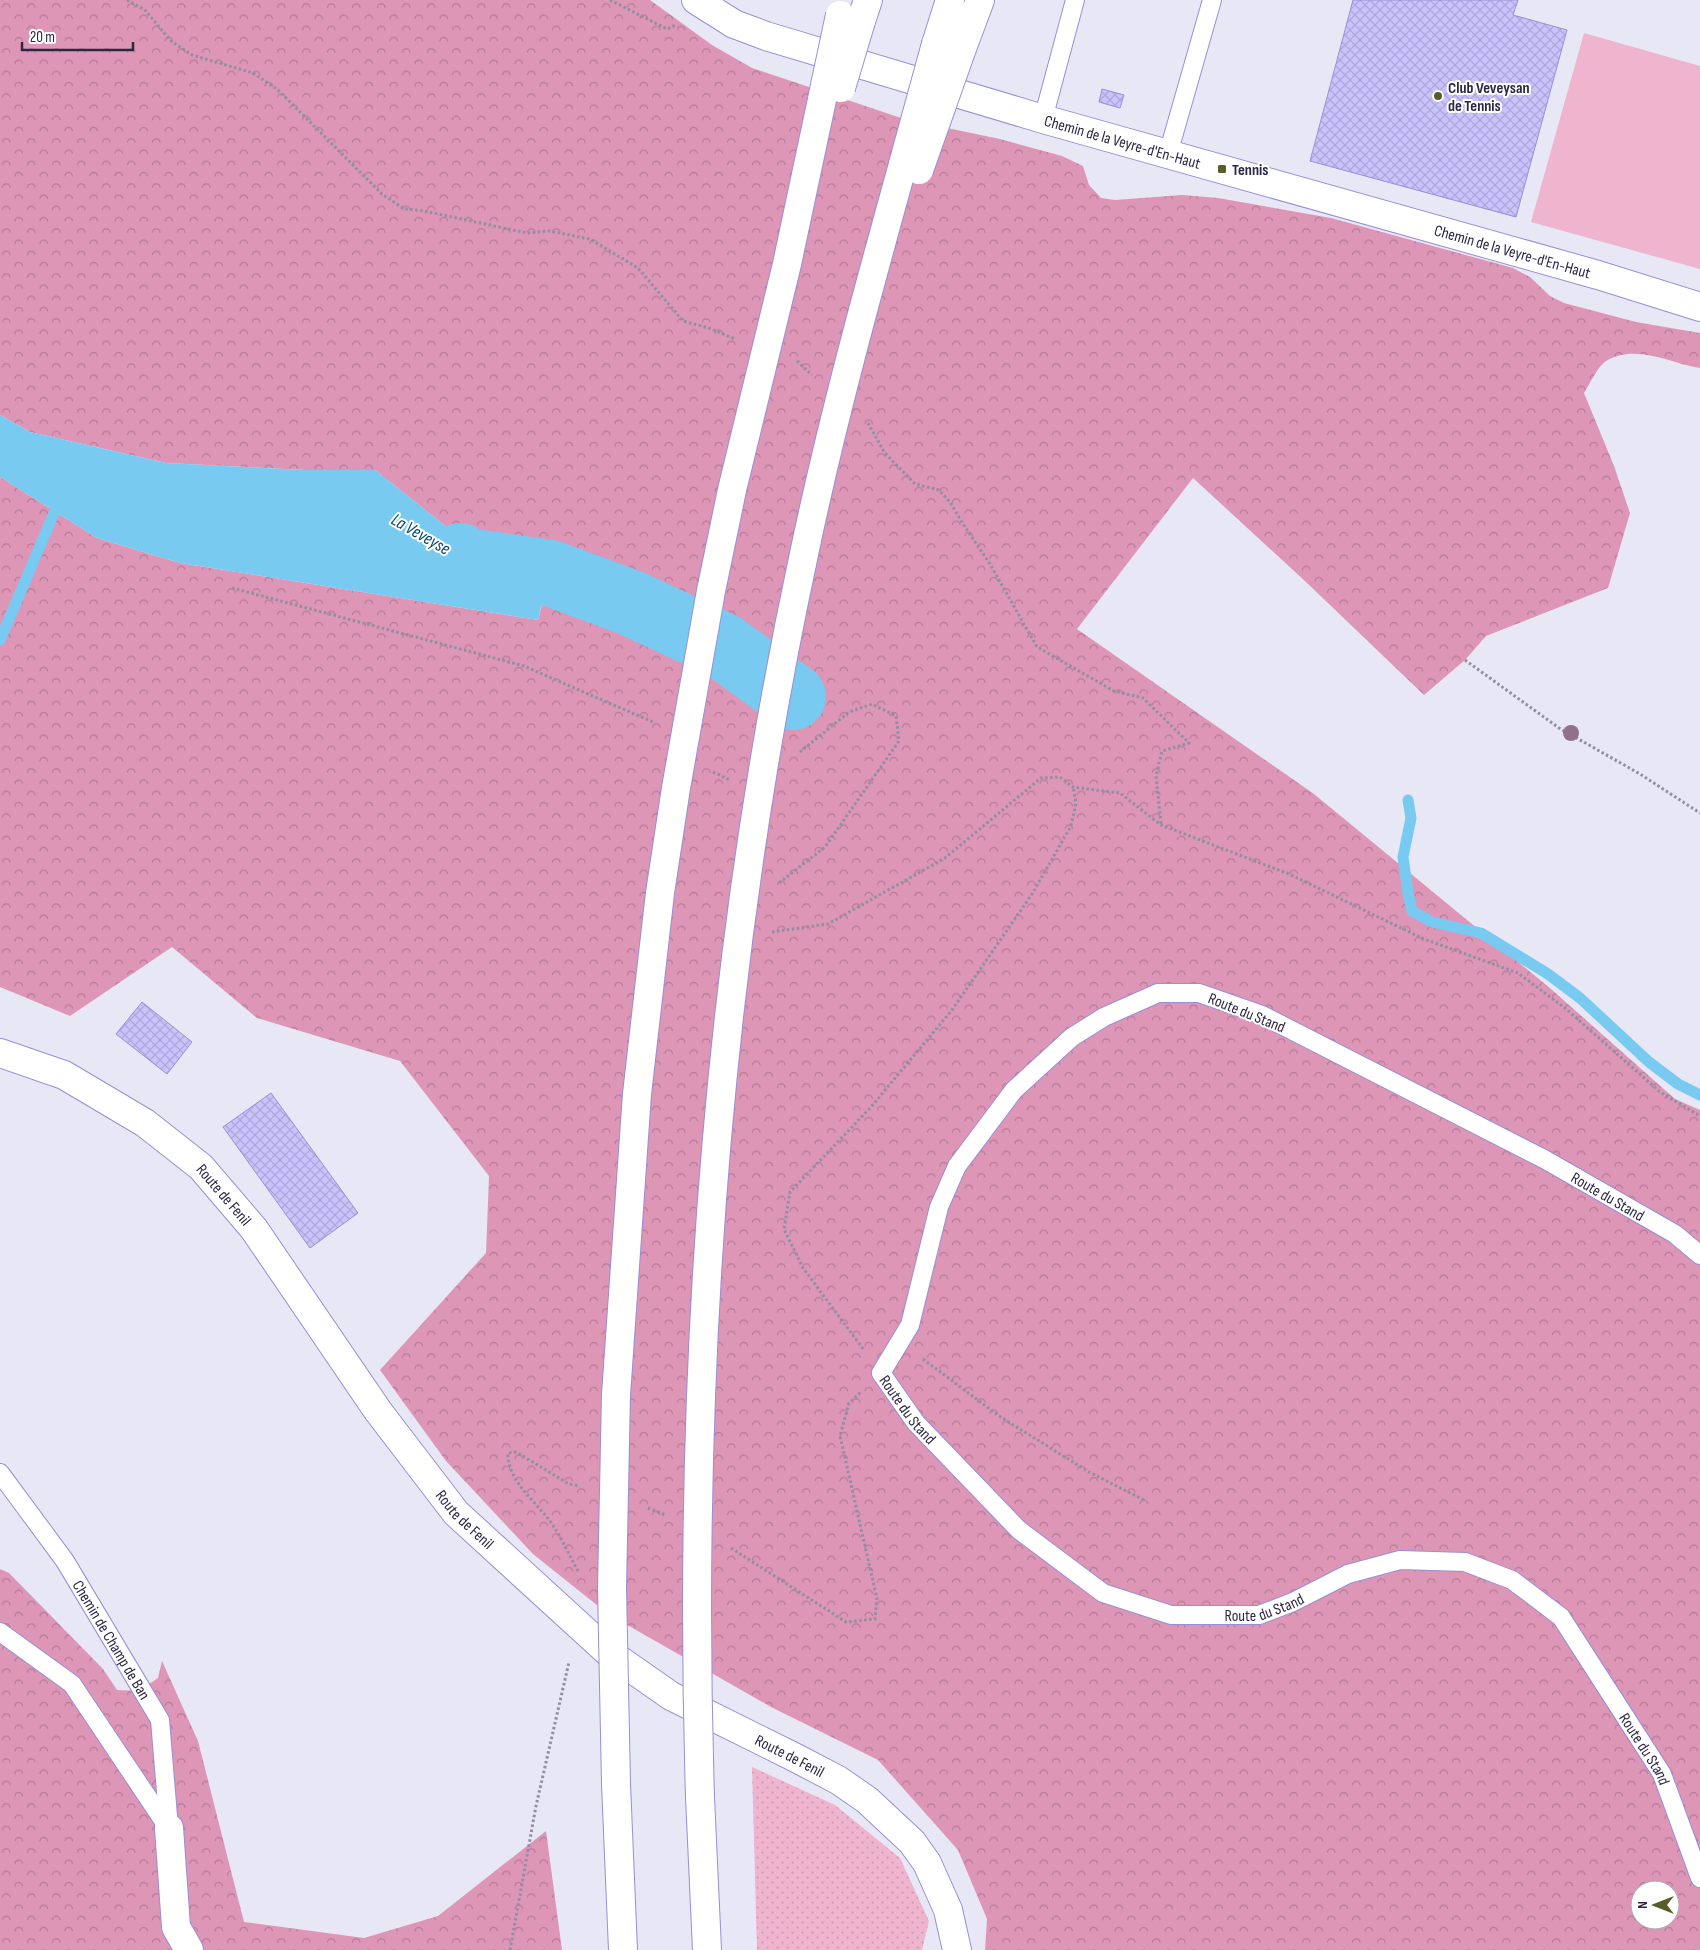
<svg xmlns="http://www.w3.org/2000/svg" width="1700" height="1950" viewBox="0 0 1700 1950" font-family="'Sofia Sans Condensed',sans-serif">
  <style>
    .grass { fill: url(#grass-dots) }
    .forest { fill: url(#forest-crowns); fill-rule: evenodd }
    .garden { fill: #efb4ce }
    .water { fill: #79caf1 }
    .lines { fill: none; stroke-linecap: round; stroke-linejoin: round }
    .stream { stroke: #79caf1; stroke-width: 11 }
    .river { stroke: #79caf1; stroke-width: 66 }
    .building { fill: url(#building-cross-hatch); stroke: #998fd4 }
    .lane-casing { stroke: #998ed4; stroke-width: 20 }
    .street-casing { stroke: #998ed4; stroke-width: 30 }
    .secondary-casing { stroke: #998ed4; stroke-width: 30 }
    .highway-casing { stroke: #998ed4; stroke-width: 30 }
    .path { stroke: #918ea3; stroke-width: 3; stroke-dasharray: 2.5 2.5; stroke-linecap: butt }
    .lane { stroke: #fff; stroke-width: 18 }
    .street { stroke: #fff; stroke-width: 28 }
    .secondary { stroke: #fff; stroke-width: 28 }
    .highway { stroke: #fff; stroke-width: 28 }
    .highway-bridge-casing { stroke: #998ed4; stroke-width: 30; stroke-linecap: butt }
    .highway-bridge { stroke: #fff; stroke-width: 28 }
    .tree { fill: #93708a }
    .poi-dot { fill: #5a5c29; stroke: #fff; stroke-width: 2 }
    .labels { text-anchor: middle; stroke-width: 4; stroke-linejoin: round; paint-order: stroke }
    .poi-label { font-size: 16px; font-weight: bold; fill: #2c2744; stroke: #fff; text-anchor: start }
    .street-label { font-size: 16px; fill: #2c2744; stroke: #fff }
    .water-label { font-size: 18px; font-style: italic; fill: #044b65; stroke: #fff }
  </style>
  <defs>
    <pattern id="grass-dots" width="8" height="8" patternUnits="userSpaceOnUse" patternTransform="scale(1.25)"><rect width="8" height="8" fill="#efb4ce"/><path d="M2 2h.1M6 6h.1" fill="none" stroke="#cd9bb2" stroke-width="1.8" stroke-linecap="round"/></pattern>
    <pattern id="forest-crowns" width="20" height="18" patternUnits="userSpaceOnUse" patternTransform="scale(1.25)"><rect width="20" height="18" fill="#de96b7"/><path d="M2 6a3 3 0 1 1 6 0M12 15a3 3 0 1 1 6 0" fill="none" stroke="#b47a96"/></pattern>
    <pattern id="building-cross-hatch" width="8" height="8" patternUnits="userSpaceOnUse" patternTransform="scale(1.25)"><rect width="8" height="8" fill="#cac2fc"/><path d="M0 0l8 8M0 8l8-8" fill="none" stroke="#aea7d9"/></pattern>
  </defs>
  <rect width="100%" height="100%" fill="#e8e7f6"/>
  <path class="grass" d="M 752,1767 L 835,1805 L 900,1858 L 929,1921 L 922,1950 L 757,1950 Z"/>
  <path class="forest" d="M 0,0 L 650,0 L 712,45 L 752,68 L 904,119 L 1000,139 L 1062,156 L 1083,166 L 1089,185 L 1101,198 L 1115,200 L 1182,195 L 1218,198 L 1331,218 L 1513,268 L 1530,277 L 1550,296 L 1564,303 L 1636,322 L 1700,333 L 1700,368 C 1670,363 1635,343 1606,361 C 1597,367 1590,384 1584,393 L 1614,466 L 1630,513 L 1608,588 L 1486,636 L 1465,660 L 1424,695 L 1306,582 L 1193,478 L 1077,629 L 1314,794 L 1551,989 L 1675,1099 L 1700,1110 L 1700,1950 L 985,1950 L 987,1919 L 958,1850 L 878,1760 L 771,1707 L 608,1614 L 533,1554 L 446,1461 L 380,1370 L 486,1253 L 489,1176 L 400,1061 L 257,1018 L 172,947 L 70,1016 L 0,987 L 0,477 L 97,538 L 180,563 L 538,620 L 550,573 L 551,557 L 468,544 L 375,470 L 306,470 L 166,463 L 30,432 L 0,415 ZM 1640,1890 L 1670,1890 L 1670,1920 L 1640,1920 Z
    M 0,1569 L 9,1573 L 103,1669 L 117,1690 L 139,1691 L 158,1678 L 162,1661 L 198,1741 L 244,1922 L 364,1938 L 438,1916 L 546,1831 L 562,1950 L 0,1950 Z"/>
  <path class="garden" d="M 1584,33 L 1700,66 L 1700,269 L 1531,222 Z"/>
  <path class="water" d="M 0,415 L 30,432 L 166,463 L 306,470 L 375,470 L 468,544 L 552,557 L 538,620 L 180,563 L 97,538 L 0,477 Z"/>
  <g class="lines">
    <path class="stream" d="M 0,640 L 60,499
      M 1408,800 L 1411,818 L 1403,857 L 1408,893 L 1412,911 L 1432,922 L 1481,933 L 1548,974 L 1580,998 L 1649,1062 L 1678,1084 L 1700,1095"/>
    <path class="river" d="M 460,556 L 467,561 L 550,573 L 631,603 L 723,646 L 793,697"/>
  </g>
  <path class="building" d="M 1353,0 L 1518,0 L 1513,15 L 1567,30 L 1516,217 L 1310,161 Z
    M 1102,89 L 1124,95 L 1120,108 L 1099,102 Z
    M 142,1002 L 192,1042 L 167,1074 L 116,1034 Z
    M 271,1093 L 358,1213 L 310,1248 L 223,1127 Z"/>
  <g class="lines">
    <g class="lane-casing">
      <g id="lane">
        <path d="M 1043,119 L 1075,0"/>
        <path d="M 1168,154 L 1212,0"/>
        <path id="s1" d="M 1700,1255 L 1675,1234 L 1544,1159 L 1262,1015 L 1199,993 L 1158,993 L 1104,1017 L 1072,1037 L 1014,1090 L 957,1166 L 939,1207 L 910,1325 L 881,1373 L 916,1423 L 1019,1530 L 1103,1593 L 1171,1615 L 1259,1615 L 1293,1602 L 1348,1574 L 1400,1560 L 1465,1562 L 1512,1580 L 1561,1617 L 1662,1774 L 1700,1878"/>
        <path id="s2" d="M 0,1473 L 65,1561 L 160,1720 L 169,1828"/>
        <path d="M 0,1632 L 72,1684 L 167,1826"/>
      </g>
    </g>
    <g class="street-casing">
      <g id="street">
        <path id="s3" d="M 696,0 L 734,24 L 766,36 L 1043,119 L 1598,275 L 1700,307"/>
        <path d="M 169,1828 L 176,1927 L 189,1950"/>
      </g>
    </g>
    <g class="secondary-casing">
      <g id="secondary">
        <path id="s4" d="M 0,1053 L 64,1075 L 145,1123 L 201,1167 L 254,1229 L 378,1411 L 456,1513 L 608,1652 L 671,1696 L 794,1757 L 838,1780 L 867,1800 L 912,1842 L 927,1863 L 948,1910 L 957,1950"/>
      </g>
    </g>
    <g class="highway-casing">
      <path id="highway" d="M 861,21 L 868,0
        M 936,44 L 950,0
        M 961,51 L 980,0
        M 616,1784 L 623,1950
        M 700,1797 L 707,1950"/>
    </g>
    <path class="path" d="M 127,0 L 145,10 L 171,41 L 192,55 L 253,73 L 278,90 L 382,194 L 404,209 L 424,211 L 527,233 L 549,231 L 590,239 L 638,268 L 683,321 L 709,328 L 735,339
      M 610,0 L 667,29 L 676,25
      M 797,361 L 812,375
      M 868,423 L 884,452 L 915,484 L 939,490 L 950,502 L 963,524 L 990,564 L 1037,647 L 1114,691 L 1143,698 L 1189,743 L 1162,751 L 1156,776 L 1161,824
      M 232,588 L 524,666 L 655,723
      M 1465,660 L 1559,728 L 1640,774 L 1700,813
      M 713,772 L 730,780
      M 779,883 L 825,847 L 899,741 L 896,716 L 872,704 L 849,712 L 800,752
      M 772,932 L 828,924 L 945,858 L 1041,778 L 1060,777 L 1073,787 L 1120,793 L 1161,825 L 1289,874 L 1424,939 L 1518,973 L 1565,1008 L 1660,1092 L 1700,1116
      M 863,1349 L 803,1268 L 784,1229 L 790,1192 L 871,1107 L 952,1010 L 1032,894 L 1071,826 L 1076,803 L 1073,787
      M 923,1359 L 999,1416 L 1089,1472 L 1146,1501
      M 648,1508 L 665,1515
      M 731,1548 L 846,1622 L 875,1619 L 877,1599 L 840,1436 L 849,1403 L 861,1392
      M 578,1571 C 570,1557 563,1541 554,1527 C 539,1503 508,1484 508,1453 L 516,1452 L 569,1484 L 580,1486
      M 510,1950 L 536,1806 L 569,1662"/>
    <use href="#lane" class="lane"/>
    <use href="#street" class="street"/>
    <use href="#secondary" class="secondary"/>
    <use href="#highway" class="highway"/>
    <g class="highway-bridge-casing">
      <path id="highway-bridge" d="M 841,88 L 861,21
        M 919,170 L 961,51
        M 616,1784 L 612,1587 L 616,1395 L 637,1094 L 660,893 L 676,788 L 711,591 L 732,490 L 787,264 L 840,15
        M 700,1797 C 687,1380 716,962 804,554 C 840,382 890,214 936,44"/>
    </g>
    <use href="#highway-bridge" class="highway-bridge"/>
  </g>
  <circle class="tree" cx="1571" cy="733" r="8"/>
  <g class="poi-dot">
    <circle cx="1438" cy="96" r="5"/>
    <rect x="1217" y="164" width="10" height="10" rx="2.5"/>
  </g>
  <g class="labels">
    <g class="poi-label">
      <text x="1448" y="93">Club Veveysan<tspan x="1448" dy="18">de Tennis</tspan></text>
      <text x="1232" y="175">Tennis</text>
    </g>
    <g class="street-label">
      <text dy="6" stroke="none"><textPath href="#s3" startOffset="451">Chemin de la Veyre-d'En-Haut</textPath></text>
      <text dy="6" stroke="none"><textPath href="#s3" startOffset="856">Chemin de la Veyre-d'En-Haut</textPath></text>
      <text transform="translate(1247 1012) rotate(22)" y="6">Route du Stand</text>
      <text dy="6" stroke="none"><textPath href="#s4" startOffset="269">Route de Fenil</textPath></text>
      <text transform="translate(1608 1196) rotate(30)" y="6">Route du Stand</text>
      <text dy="6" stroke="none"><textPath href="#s1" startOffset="1146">Route du Stand</textPath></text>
      <text dy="6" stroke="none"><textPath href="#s4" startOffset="674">Route de Fenil</textPath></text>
      <text dy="6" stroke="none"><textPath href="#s1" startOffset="1581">Route du Stand</textPath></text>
      <text dy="6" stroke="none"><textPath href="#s2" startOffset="201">Chemin de Champ de Ban</textPath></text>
      <text dy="6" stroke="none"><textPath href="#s1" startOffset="2060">Route du Stand</textPath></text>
      <text dy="6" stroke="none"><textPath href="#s4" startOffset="1079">Route de Fenil</textPath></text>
    </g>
    <g class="water-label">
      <text transform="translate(421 534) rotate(30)" y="6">La Veveyse</text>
    </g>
  </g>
  <g transform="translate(1655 1905) rotate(270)"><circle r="24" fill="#ffffff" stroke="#aba9b4"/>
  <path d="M0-4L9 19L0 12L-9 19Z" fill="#5a5c29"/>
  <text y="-8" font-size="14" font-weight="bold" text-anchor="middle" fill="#2c2744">N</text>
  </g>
  <path d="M22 42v8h111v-8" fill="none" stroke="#2c2744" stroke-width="2.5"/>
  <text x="30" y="42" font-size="15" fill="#2c2744" stroke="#ffffff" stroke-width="4" paint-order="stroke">20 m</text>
</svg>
